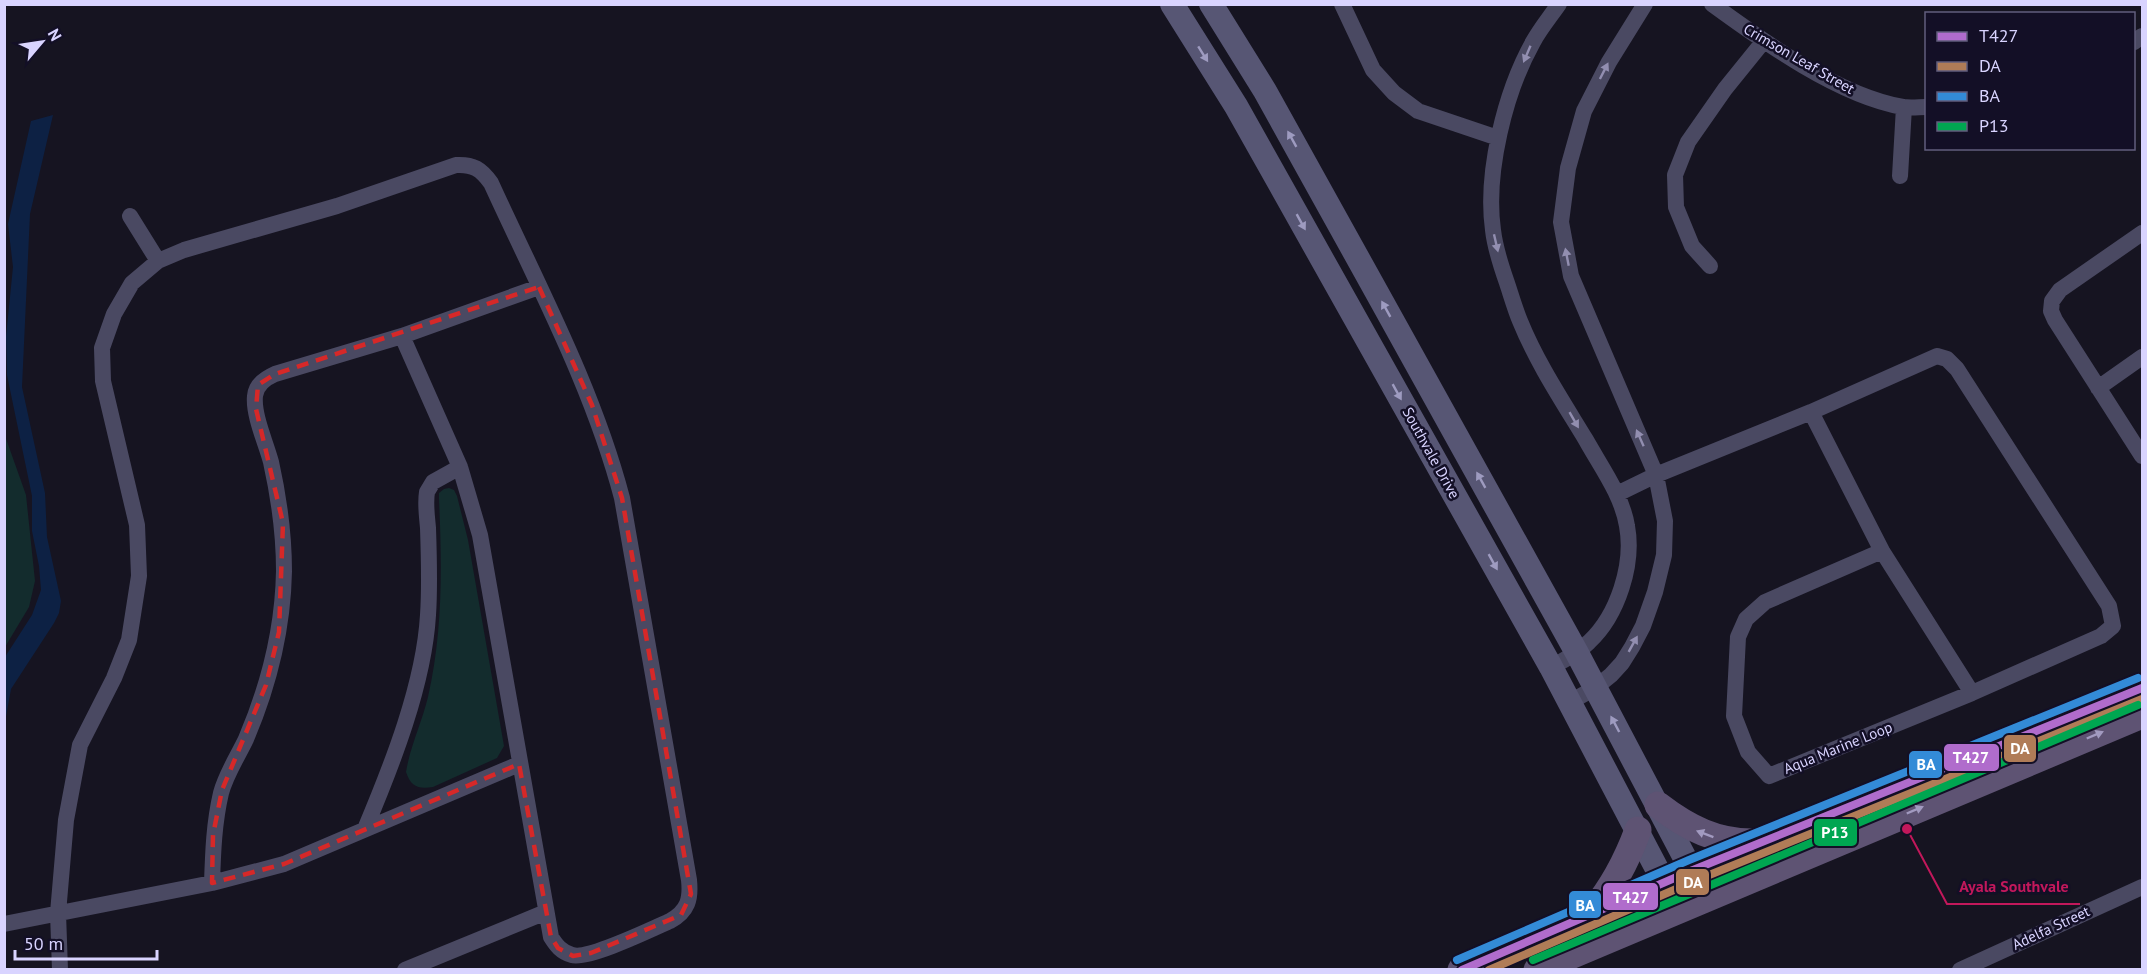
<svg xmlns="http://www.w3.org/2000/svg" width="2147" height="974" viewBox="0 0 2147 974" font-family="'PT Sans',sans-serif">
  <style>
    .green { fill: #132c2d }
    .water { fill: #0d2144 }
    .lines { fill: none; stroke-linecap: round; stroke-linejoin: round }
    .street { stroke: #4a4962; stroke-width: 16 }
    .secondary { stroke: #575674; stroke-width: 24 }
    .primary { stroke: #5e5373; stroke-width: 27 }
    .bus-1-casing { stroke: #130f26; stroke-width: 12 }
    .bus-2-casing { stroke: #130f26; stroke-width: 12 }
    .bus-3-casing { stroke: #130f26; stroke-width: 12 }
    .bus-4-casing { stroke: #130f26; stroke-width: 12 }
    .bus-1 { stroke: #b06ccc; stroke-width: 8 }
    .bus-2 { stroke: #b07c57; stroke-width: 8 }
    .bus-3 { stroke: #338bd7; stroke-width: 8 }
    .bus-4 { stroke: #00a651; stroke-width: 8 }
    .oneway { fill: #9e9bc0 }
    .oneway2 { fill: #928eb0 }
    .oneway3 { fill: #a29ac0 }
    .marked { fill: none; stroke: #d62828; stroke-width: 4.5; stroke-dasharray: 12 8; stroke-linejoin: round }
    .labels { text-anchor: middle; stroke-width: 5; stroke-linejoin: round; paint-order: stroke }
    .street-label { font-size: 15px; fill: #d9d4ff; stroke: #130f26 }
    .leader { fill: none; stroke: #c2185b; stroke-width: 2 }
    .callout-dot { fill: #c2185b; stroke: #130f26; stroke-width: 2 }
    .callout-label { font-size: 16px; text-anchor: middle; font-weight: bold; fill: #c2185b; stroke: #130f26; stroke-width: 5; stroke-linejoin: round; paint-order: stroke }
    .line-badge { stroke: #130f26; stroke-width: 2 }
    .badge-label { font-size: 16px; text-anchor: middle; font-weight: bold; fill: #fff }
  </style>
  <rect width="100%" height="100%" fill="#161421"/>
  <path class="green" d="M 4,433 L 26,495 L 35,581 L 29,607 L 5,647 Z
    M 449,488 L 454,490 L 457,496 L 468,540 L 504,746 L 497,758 L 433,787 C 418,789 411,787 406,772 C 410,747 422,722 428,697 C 443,631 442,566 439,499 L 439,493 L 444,489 Z"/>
  <path class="water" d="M 53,115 L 30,214 L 22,387 L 45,493 L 47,537 L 61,601 L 59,613 L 54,623 L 11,689 L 5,722 L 5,657 L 32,615 L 41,590 L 39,566 L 32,531 L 32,496 L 7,375 L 6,337 L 13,267 L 8,224 L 31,121 Z"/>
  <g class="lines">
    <path class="street" d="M 1342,4 L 1373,70 L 1394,93 L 1418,111 L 1498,138
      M 1712,4 C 1764,42 1839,96 1903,107 C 1911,108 1919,107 1926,107
      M 2134,42 L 2142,36
      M 1900,176 L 1904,107
      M 130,216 L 158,261
      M 2142,233 L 2060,290 L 2052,301 L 2051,311 L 2055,320 L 2142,456
      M 1710,266 L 1692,246 L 1676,207 L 1675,175 L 1688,142 L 1725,89 L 1763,42
      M 2098,388 L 2142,357
      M 1811,412 L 1882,551 L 1972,693
      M 1617,494 L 1656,475 L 1811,412 L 1937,356 L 1947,359 L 1957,369 L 2109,606 L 2113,626 L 2101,636 L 1972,693 L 1769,776 L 1748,752 L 1734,716 L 1738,637 L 1746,619 L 1765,602 L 1882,551
      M 1551,667 C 1565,660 1578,653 1589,642 C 1618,615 1634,564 1627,526 C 1622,495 1601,467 1586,440 C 1563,402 1537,363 1520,321 C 1515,309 1511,295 1507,283 C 1501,266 1495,248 1493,230 C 1485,173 1505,92 1533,42 C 1540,29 1550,17 1559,4
      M 1570,702 L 1595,688 L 1611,675 L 1622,663 L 1632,647 L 1643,626 L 1655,592 L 1664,555 L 1665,521 L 1656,475 L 1571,276 L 1561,222 L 1568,168 L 1584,111 L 1609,62 L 1645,4
      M 365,829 C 392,765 424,684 428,615 C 430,586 429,557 428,528 C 427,516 425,504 427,492 L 433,482 L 460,467
      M 212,883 C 213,852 214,823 221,793 C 226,774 238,756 246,739 C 269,685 283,629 284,571 C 284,534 279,498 271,462 C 266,443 253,415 255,396 C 256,384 266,378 275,374 L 402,336 L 539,287
      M 4,924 L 212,883 L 284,864 L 519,764
      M 60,970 L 58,913 L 66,820 L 80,745 L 114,678 L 129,640 L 139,576 L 137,525 L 103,381 L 102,348 L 114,314 L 132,283 L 158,261 L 184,250 L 337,206 L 456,165 C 473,164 481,169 491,183 C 538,286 593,388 622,498 L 689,880 C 691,899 688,911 670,921 C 652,929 588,960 572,955 C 561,952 556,945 551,937 L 480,535 L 460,467 L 402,336
      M 405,970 L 546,912
      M 1960,970 L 2142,887"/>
    <path class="secondary" d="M 1172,4 L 1236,106 L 1551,667 L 1678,909
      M 1211,4 L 1265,91 L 1577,653 L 1706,898"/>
    <path class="primary" d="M 1658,805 C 1688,828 1717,843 1755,842
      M 1592,912 C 1613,887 1627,860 1638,830
      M 1461,970 L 1693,870 L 2142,688
      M 1537,970 L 2142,715"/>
    <g class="bus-1-casing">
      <path id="bus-1" d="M 1462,970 L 1693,870 L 2142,688"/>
    </g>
    <g class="bus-2-casing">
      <path id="bus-2" d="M 1489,970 L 1697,880 L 2142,699"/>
    </g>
    <g class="bus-3-casing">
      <path id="bus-3" d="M 1457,960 L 1689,860 L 2138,678"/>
    </g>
    <g class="bus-4-casing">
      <path id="bus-4" d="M 1533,960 L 2138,705"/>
    </g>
    <use href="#bus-1" class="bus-1"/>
    <use href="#bus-2" class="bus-2"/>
    <use href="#bus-3" class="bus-3"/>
    <use href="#bus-4" class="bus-4"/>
  </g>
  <defs><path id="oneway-solid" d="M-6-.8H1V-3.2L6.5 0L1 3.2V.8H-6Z" transform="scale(1.5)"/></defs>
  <g class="oneway">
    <use href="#oneway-solid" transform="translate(1203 54) rotate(58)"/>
    <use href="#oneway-solid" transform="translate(1292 139) rotate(-119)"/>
    <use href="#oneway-solid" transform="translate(1301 222) rotate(61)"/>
    <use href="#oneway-solid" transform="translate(1386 309) rotate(-119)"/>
    <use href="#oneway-solid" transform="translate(1397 392) rotate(61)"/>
    <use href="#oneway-solid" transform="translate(1481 480) rotate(-119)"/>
    <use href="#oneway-solid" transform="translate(1493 562) rotate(61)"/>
    <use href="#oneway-solid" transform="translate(1615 724) rotate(-118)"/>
  </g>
  <g class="oneway2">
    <use href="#oneway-solid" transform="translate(1527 54) rotate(113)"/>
    <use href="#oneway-solid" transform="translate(1604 71) rotate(-63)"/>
    <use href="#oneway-solid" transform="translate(1496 243) rotate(77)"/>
    <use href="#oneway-solid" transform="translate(1567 257) rotate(-101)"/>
    <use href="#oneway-solid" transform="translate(1574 420) rotate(60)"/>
    <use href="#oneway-solid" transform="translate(1640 438) rotate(-114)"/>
    <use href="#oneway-solid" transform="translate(1633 644) rotate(-61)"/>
  </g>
  <g class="oneway3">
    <use href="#oneway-solid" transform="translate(2095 735) rotate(-23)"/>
    <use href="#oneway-solid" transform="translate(1915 810) rotate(-23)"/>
    <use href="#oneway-solid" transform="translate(1705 834) rotate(-159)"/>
  </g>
  <path class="marked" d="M 539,287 L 592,405 L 622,498 L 691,894 L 681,915 L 591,953 L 573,956 L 558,948 L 551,937 L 519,764 L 284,864 L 212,883 L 213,835 L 222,790 L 266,685 L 279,632 L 283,523 L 256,409 L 258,385 L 275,374 Z"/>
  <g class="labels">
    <g class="street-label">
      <text transform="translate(1799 59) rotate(30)" y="5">Crimson Leaf Street</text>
      <text transform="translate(1431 453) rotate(61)" y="5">Southvale Drive</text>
      <text transform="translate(1838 748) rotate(-22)" y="5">Aqua Marine Loop</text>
      <text transform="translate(2051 928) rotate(-25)" y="5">Adelfa Street</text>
    </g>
  </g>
  <path class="leader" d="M1907 829L1947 904H2080"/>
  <circle class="callout-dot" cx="1907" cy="829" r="6"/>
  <g class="callout-label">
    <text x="2014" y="892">Ayala Southvale</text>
  </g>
  <g class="line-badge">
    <rect x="2003" y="734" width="34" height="29" rx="6" fill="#b07c57"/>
    <rect x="1943" y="743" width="57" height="29" rx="6" fill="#b06ccc"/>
    <rect x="1908" y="750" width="35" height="29" rx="6" fill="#338bd7"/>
    <rect x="1813" y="818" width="45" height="29" rx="6" fill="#00a651"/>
    <rect x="1675" y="868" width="35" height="28" rx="6" fill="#b07c57"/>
    <rect x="1602" y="882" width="57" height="29" rx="6" fill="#b06ccc"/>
    <rect x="1568" y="890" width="34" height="29" rx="6" fill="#338bd7"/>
  </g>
  <g class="badge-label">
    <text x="2020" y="754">DA</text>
    <text x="1971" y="763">T427</text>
    <text x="1926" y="770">BA</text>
    <text x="1835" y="838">P13</text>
    <text x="1693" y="888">DA</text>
    <text x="1631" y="903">T427</text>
    <text x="1585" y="911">BA</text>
  </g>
  <rect width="2147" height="974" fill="none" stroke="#d9d4ff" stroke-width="12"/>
  <rect x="1925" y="12" width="210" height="138" fill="#130f26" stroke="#625e7d" stroke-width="1.5"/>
  <rect x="1937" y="32" width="30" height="9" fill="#b06ccc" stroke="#625e7d" stroke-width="1.5"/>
  <text x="1979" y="42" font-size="18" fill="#d9d4ff">T427</text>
  <rect x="1937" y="62" width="30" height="9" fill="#b07c57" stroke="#625e7d" stroke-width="1.5"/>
  <text x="1979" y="72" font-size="18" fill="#d9d4ff">DA</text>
  <rect x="1937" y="92" width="30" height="9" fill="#338bd7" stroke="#625e7d" stroke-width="1.5"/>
  <text x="1979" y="102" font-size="18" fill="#d9d4ff">BA</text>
  <rect x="1937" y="122" width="30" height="9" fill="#00a651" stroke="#625e7d" stroke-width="1.5"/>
  <text x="1979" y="132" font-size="18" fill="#d9d4ff">P13</text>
  <g transform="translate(42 42) rotate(61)" stroke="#130f26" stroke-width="4.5" paint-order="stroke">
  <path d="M0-4.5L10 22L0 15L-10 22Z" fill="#d9d4ff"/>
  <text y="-9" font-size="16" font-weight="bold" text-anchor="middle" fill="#d9d4ff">N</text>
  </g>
  <path d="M15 950v9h142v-9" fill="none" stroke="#d9d4ff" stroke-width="3"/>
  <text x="24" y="950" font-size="18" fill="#d9d4ff" stroke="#130f26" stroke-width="4.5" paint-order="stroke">50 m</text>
</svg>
